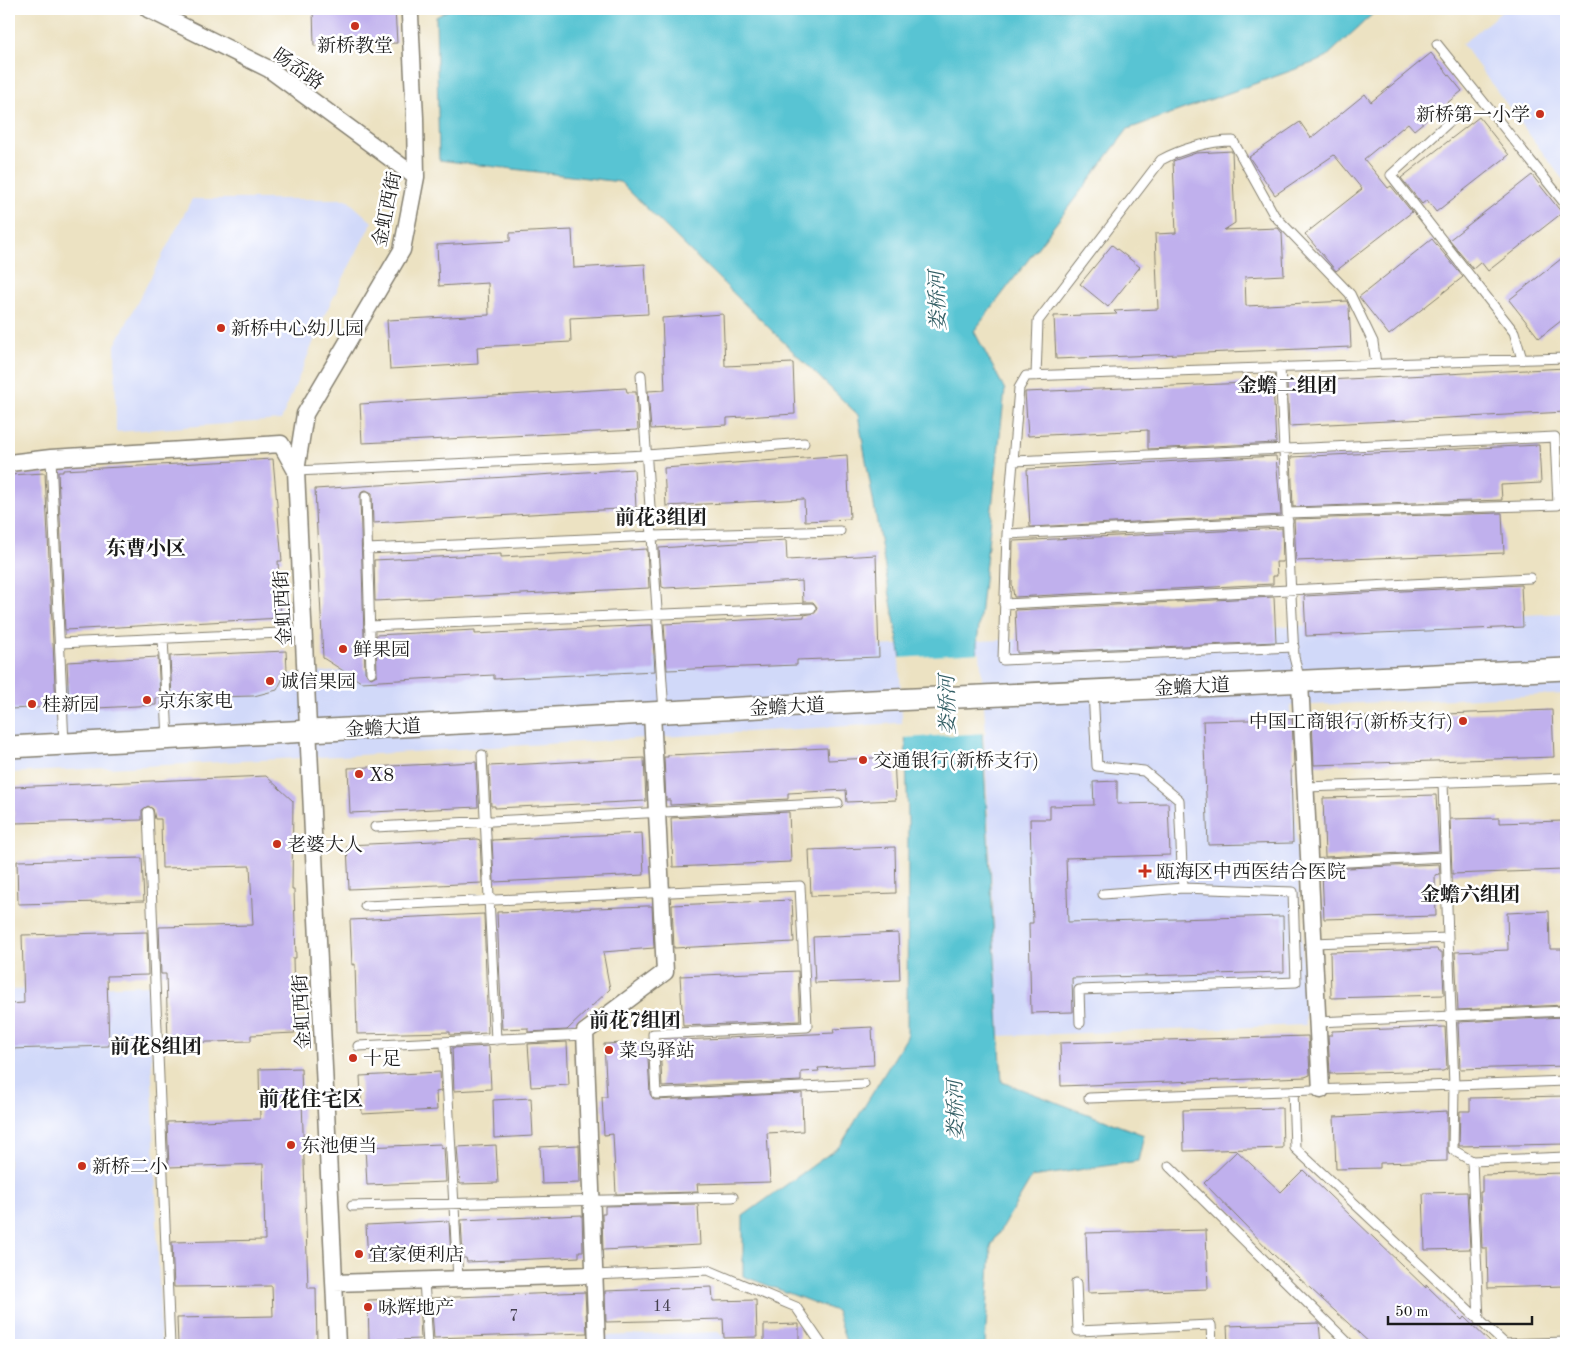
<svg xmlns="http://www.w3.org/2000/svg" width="1575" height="1354" viewBox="0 0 1575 1354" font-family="'Old Standard TT','Noto Serif SC',serif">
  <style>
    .built { fill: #d1d9f9 }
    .water { fill: #59c4d3; stroke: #3a7078 }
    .pier { fill: #ece2c2 }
    .building { fill: #c0b0ed }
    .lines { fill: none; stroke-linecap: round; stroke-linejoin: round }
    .service-casing { stroke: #847f6f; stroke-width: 11 }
    .minor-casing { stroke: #847f6f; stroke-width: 19 }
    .tertiary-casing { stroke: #847f6f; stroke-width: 24 }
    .service { stroke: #fff; stroke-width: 9 }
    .minor { stroke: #fff; stroke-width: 16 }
    .tertiary { stroke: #fff; stroke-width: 21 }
    .poi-dot { fill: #c8321e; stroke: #fff; stroke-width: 2 }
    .labels { text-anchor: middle; stroke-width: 5; stroke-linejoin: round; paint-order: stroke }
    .number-label { font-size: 16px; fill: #454150 }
    .poi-label { font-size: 19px; fill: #1c1c1c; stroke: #fff; text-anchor: start }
    .street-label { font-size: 19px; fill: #1c1c1c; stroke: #fff }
    .water-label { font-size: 20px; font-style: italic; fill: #345f65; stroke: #fff }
    .neighbourhood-label { font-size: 20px; font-weight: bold; fill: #1c1c1c; stroke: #fff }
    .quarter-label { font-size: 21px; font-weight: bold; fill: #1c1c1c; stroke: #fff }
  </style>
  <rect width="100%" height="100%" fill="#fff"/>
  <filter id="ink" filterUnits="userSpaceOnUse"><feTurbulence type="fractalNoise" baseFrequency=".02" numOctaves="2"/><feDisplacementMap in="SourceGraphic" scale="10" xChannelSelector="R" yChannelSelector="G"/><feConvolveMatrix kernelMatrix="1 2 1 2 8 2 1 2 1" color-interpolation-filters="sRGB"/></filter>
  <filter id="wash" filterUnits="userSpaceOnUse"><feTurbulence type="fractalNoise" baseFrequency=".0096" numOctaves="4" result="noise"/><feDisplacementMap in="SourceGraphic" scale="20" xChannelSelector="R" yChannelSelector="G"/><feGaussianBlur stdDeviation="1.12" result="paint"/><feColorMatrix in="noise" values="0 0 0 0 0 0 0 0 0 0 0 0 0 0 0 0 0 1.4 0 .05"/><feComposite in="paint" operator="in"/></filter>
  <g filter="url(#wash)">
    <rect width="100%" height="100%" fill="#ece2c2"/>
    <path class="built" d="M 1505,9 L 1566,9 L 1566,184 L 1462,44 Z
      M 192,199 L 346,199 L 372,222 L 326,312 L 281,420 L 116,432 L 115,345 Z
      M 1566,613 L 1566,694 L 1290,706 L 1306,1025 L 1000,1036 L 983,718 L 359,755 L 9,773 L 9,687 Z
      M 149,985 L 161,1342 L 9,1345 L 9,990 Z
      M 718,1332 L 734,1345 L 603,1345 L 603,1336 Z"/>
    <path class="water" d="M 450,9 L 1378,9 L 1324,59 L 1128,129 L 974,331 L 1005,390 L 977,644 L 1002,1082 L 1144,1135 L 1138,1161 L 1032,1177 L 991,1246 L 985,1345 L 847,1345 L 836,1311 L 743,1276 L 743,1216 L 840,1146 L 907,1037 L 908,821 L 903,669 L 858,415 L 620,182 L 439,160 L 436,17 Z"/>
    <path class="pier" d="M 980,653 L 986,733 L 903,738 L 899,658 Z"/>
    <g id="blocks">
      <path class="building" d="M 313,9 L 395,9 L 397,43 L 314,46 Z
        M 1431,53 L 1462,91 L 1414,130 L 1408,123 L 1364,159 L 1388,188 L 1391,186 L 1412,212 L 1336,271 L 1305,234 L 1362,189 L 1334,155 L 1275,195 L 1249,157 L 1300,122 L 1311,138 L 1365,94 L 1371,102 Z
        M 1479,117 L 1509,155 L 1436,212 L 1427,200 L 1422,204 L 1401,178 Z
        M 1232,151 L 1235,223 L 1224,230 L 1278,228 L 1282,233 L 1284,275 L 1245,277 L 1246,306 L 1347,301 L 1349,307 L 1351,347 L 1056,359 L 1054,316 L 1117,314 L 1114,311 L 1158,309 L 1155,234 L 1176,233 L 1173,161 L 1196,153 Z
        M 1532,175 L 1562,213 L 1488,271 L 1481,262 L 1473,269 L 1449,240 Z
        M 572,230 L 574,268 L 645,264 L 648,314 L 570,318 L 571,342 L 477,347 L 478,364 L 390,369 L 387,320 L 489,315 L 488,283 L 439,286 L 437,245 L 510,241 L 510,233 Z
        M 1432,239 L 1463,277 L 1389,335 L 1359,297 Z
        M 1112,245 L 1140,267 L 1108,307 L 1080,284 Z
        M 1566,255 L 1566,317 L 1539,338 L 1509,300 Z
        M 723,314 L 725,366 L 793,363 L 795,414 L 727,418 L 727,425 L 651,429 L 648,391 L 665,390 L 662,318 Z
        M 1566,368 L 1566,412 L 1289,426 L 1287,382 Z
        M 1273,382 L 1276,443 L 1148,449 L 1148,430 L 1028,436 L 1025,392 Z
        M 626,388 L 627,392 L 636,392 L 638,430 L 362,443 L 360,404 Z
        M 1539,445 L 1541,483 L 1501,485 L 1502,500 L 1293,507 L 1291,457 Z
        M 847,455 L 850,519 L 805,521 L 804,499 L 666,506 L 664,468 Z
        M 1276,456 L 1281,515 L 1030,527 L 1027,469 Z
        M 273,459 L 282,561 L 278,561 L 281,618 L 65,630 L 58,472 L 63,472 L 63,470 Z
        M 634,469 L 636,508 L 373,523 L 372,493 L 366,490 L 362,491 L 360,496 L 365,672 L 371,678 L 377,675 L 376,635 L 475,630 L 475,634 L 648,625 L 652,625 L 655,671 L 494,679 L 494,675 L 361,682 L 323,658 L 315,489 Z
        M 45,473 L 56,707 L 9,709 L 9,475 Z
        M 1502,513 L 1504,553 L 1296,561 L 1294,519 Z
        M 1282,528 L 1283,562 L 1276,562 L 1277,576 L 1273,576 L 1273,584 L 1014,597 L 1012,584 L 1013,541 Z
        M 786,540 L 787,560 L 876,555 L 879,657 L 797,660 L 797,665 L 667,670 L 664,624 L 804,617 L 804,615 L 815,613 L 817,607 L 813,602 L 803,602 L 802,581 L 665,588 L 662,587 L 659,548 Z
        M 647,549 L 649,588 L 375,601 L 374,560 L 501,554 L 501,557 Z
        M 1521,585 L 1523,627 L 1306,636 L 1304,596 Z
        M 1274,597 L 1276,642 L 1017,653 L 1015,610 Z
        M 286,651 L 287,670 L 277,690 L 254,696 L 172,698 L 170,656 Z
        M 158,657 L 160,698 L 156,698 L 156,705 L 77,709 L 77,706 L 69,706 L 67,662 Z
        M 1552,710 L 1554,757 L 1314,765 L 1312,719 Z
        M 1292,719 L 1294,766 L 1292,766 L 1291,770 L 1293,843 L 1208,845 L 1203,721 Z
        M 827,748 L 828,760 L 894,757 L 896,800 L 847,802 L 846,790 L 788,793 L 788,799 L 670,805 L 670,800 L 666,800 L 664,757 L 668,757 L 668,755 Z
        M 644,758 L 646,801 L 495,808 L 495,806 L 491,806 L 489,766 Z
        M 476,762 L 478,807 L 350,813 L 348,768 Z
        M 266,776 L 293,801 L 292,890 L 294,890 L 296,958 L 293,958 L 295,1033 L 251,1035 L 251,1041 L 168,1043 L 166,974 L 161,974 L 159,927 L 253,925 L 250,866 L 162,868 L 161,819 L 155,819 L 153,809 L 148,806 L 142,810 L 142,820 L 14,823 L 13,787 Z
        M 1117,781 L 1117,804 L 1168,803 L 1170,855 L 1066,858 L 1068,922 L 1283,916 L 1284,972 L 1072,978 L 1073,1012 L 1031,1013 L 1029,923 L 1033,923 L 1030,819 L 1050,819 L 1050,806 L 1094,805 L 1093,782 Z
        M 1436,795 L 1439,851 L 1325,857 L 1323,798 Z
        M 789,812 L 791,862 L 673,867 L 671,818 Z
        M 1499,818 L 1499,823 L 1562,821 L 1563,870 L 1452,874 L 1450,819 Z
        M 642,833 L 644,875 L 494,882 L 492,840 Z
        M 477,839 L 480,840 L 482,883 L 349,889 L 347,845 Z
        M 895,847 L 896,893 L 811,896 L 809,850 Z
        M 142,858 L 144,901 L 18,904 L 17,861 Z
        M 1439,864 L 1440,874 L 1435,875 L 1436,916 L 1324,919 L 1322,872 L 1325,872 L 1325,869 Z
        M 792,900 L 794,942 L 674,948 L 672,905 Z
        M 646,906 L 652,906 L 654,948 L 603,952 L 610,989 L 567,1030 L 528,1032 L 528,1028 L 502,1029 L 497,912 Z
        M 1549,911 L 1550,949 L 1562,949 L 1564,1005 L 1458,1010 L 1455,952 L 1508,950 L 1507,913 Z
        M 484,914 L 488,1033 L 450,1035 L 450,1032 L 357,1034 L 355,964 L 352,965 L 350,920 Z
        M 147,932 L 148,975 L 107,976 L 109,1046 L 9,1049 L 9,1004 L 24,1003 L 22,935 Z
        M 898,933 L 900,980 L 815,983 L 813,937 Z
        M 1437,949 L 1438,952 L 1442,952 L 1444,995 L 1331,998 L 1330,952 Z
        M 798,971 L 800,1021 L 683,1026 L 680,976 Z
        M 1564,1017 L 1566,1066 L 1460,1069 L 1458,1022 Z
        M 872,1027 L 874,1065 L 818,1068 L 819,1071 L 801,1072 L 801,1081 L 662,1087 L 660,1041 L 834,1033 L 833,1029 Z
        M 1445,1027 L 1447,1069 L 1443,1071 L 1330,1074 L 1328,1035 L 1332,1035 L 1332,1031 Z
        M 1308,1036 L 1310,1075 L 1305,1077 L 1061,1086 L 1060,1043 Z
        M 567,1042 L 569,1085 L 531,1087 L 528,1044 Z
        M 647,1042 L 650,1094 L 654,1100 L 802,1093 L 803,1131 L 767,1133 L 770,1182 L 697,1184 L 698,1192 L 616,1194 L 613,1134 L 604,1135 L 602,1097 L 607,1097 L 604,1044 Z
        M 489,1046 L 491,1089 L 454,1091 L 452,1048 Z
        M 301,1068 L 308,1288 L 316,1288 L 317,1345 L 178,1345 L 177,1318 L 273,1316 L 272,1286 L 174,1287 L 172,1242 L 265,1240 L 263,1164 L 169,1167 L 167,1122 L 260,1119 L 259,1069 Z
        M 440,1072 L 441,1091 L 436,1092 L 437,1110 L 362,1114 L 360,1076 Z
        M 1566,1096 L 1566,1144 L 1459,1146 L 1460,1111 L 1470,1111 L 1470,1098 Z
        M 531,1098 L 533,1136 L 494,1138 L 493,1100 Z
        M 1282,1108 L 1283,1148 L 1184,1151 L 1183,1110 Z
        M 1447,1111 L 1447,1161 L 1380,1163 L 1380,1168 L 1336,1169 L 1334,1117 Z
        M 441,1144 L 441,1148 L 444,1147 L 446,1182 L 367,1185 L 365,1147 Z
        M 496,1145 L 498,1183 L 460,1184 L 457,1147 Z
        M 579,1145 L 580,1183 L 542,1184 L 540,1147 Z
        M 1237,1151 L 1281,1192 L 1303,1170 L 1426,1288 L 1426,1285 L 1462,1320 L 1464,1317 L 1493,1345 L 1372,1345 L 1274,1255 L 1204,1183 Z
        M 1566,1173 L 1566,1286 L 1488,1288 L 1487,1248 L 1482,1248 L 1480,1192 L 1482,1192 L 1482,1175 Z
        M 1467,1192 L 1470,1249 L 1425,1250 L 1423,1193 Z
        M 698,1204 L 700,1245 L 603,1250 L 602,1214 L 605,1214 L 605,1206 Z
        M 582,1215 L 583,1251 L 579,1251 L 579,1257 L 467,1262 L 466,1258 L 463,1258 L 461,1220 Z
        M 449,1221 L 451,1258 L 368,1262 L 366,1225 Z
        M 1206,1230 L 1208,1289 L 1088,1293 L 1086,1233 Z
        M 712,1287 L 713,1301 L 756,1300 L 757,1337 L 724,1338 L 723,1319 L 606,1322 L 605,1291 Z
        M 585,1292 L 587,1333 L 434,1338 L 431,1298 Z
        M 419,1298 L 421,1339 L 369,1341 L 368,1300 Z
        M 1319,1323 L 1321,1345 L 1228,1345 L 1227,1326 Z
        M 799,1324 L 799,1345 L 764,1345 L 764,1325 Z"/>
    </g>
  </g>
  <g filter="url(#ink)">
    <use href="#blocks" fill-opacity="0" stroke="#847f6f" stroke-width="1"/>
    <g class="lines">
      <g class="service-casing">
        <path id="service" d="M 1437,44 L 1566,205
          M 1460,112 L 1391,175 L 1514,332 L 1522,359
          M 1280,367 L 1294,657 L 1300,681
          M 641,375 L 664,712
          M 1036,376 L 1038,321 L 1161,160 C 1181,149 1209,141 1233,141 L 1274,215 L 1350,294 L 1373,342 L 1376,364
          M 51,458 L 64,744
          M 1014,461 L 1555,437 L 1558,505 L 1287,513
          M 296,471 L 647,455 L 804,443
          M 366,496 L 371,672
          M 1007,534 L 1288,521
          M 367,549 L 653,536 L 840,531
          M 1004,604 L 1530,578
          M 369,626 L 811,608
          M 163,638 L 168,739
          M 61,643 L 303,632
          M 1294,647 L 1003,660 L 1007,534 L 1019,388 L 1026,376 L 1566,358
          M 1093,691 L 1097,766 L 1144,771 L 1179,800 L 1183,888
          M 482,755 L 496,1040
          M 1306,787 L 1566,778
          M 148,812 L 170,1345
          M 375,827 L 838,803
          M 1309,864 L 1445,857
          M 365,906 L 800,886 L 807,1027 L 653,1034 L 656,1094 L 864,1084
          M 1448,938 L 1454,1085 L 1453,1150 L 1472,1161 L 1479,1321
          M 1313,943 L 1448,938 L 1443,782
          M 1317,1022 L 1566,1011
          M 1080,1023 L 1079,990 L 1296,982 L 1293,892 L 1183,888 L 1103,894
          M 445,1043 L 458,1279
          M 358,1046 L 585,1035
          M 1293,1091 L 1295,1148 L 1505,1344 L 1566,1342
          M 1089,1098 L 1566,1081
          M 1472,1161 L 1566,1157
          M 1169,1166 L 1350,1345
          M 352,1206 L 733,1197
          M 594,1275 L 708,1270 L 796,1307 L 822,1345
          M 424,1280 L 428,1345
          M 1076,1283 L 1078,1331 L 1211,1325 L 1212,1345"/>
      </g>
      <g class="minor-casing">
        <path id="minor" d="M 148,9 L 269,69 L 416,177
          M 9,463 L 51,458 L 281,444 L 296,471
          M 1300,682 L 1321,1090
          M 334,1283 L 594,1275
          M 337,1345 L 296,471 L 305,414 L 402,250 L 416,177 L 415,118 L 410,16
          M 597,1345 L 585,1032 L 665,972 L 652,713"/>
      </g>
      <g class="tertiary-casing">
        <path id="tertiary" d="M 9,747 L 872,701 L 1566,669"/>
      </g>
      <use href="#service" class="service"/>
      <use href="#minor" class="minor"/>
      <use href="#tertiary" class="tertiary"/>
    </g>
  </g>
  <g class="poi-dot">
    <circle cx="355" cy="26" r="5"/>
    <circle cx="1540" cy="114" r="5"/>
    <circle cx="221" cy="328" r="5"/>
    <circle cx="343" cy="649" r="5"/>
    <circle cx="270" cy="681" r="5"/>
    <circle cx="147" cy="700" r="5"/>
    <circle cx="32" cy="704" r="5"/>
    <circle cx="1463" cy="721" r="5"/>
    <circle cx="863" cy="760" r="5"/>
    <circle cx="359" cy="774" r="5"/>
    <circle cx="277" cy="844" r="5"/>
    <path d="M1142.5 863.5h5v5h5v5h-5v5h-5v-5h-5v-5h5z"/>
    <circle cx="609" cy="1050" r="5"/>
    <circle cx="353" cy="1058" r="5"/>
    <circle cx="291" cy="1145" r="5"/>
    <circle cx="82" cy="1166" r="5"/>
    <circle cx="359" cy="1254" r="5"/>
    <circle cx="368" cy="1307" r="5"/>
  </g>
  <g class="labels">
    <g class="number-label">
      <text x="662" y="1311">14</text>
      <text x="514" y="1321">7</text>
    </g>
    <g class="poi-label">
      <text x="355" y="52" text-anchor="middle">新桥教堂</text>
      <text x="1530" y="121" text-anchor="end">新桥第一小学</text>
      <text x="231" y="335">新桥中心幼儿园</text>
      <text x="353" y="656">鲜果园</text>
      <text x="280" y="688">诚信果园</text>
      <text x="157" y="707">京东家电</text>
      <text x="42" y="711">桂新园</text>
      <text x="1453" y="728" text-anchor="end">中国工商银行(新桥支行)</text>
      <text x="873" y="767">交通银行(新桥支行)</text>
      <text x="369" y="781">X8</text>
      <text x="287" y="851">老婆大人</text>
      <text x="1156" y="878">瓯海区中西医结合医院</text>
      <text x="619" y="1057">菜鸟驿站</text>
      <text x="363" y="1065">十足</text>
      <text x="301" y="1152">东池便当</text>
      <text x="92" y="1173">新桥二小</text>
      <text x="369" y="1261">宜家便利店</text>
      <text x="378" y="1314">咏辉地产</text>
    </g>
    <g class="street-label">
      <text transform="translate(299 68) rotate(35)" y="7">旸岙路</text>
      <text transform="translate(386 209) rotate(-78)" y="7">金虹西街</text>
      <text transform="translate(282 608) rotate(-93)" y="7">金虹西街</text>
      <text transform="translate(1192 686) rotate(-3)" y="7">金蟾大道</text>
      <text transform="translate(787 706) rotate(-3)" y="7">金蟾大道</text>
      <text transform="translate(383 727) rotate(-3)" y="7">金蟾大道</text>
      <text transform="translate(301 1012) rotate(-93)" y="7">金虹西街</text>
    </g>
    <g class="water-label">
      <text transform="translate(937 301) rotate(-92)" y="7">娄桥河</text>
      <text transform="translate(947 705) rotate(-91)" y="7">娄桥河</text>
      <text transform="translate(955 1110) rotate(-91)" y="7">娄桥河</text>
    </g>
    <g class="neighbourhood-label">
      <text x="1287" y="392">金蟾二组团</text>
      <text x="661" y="524">前花3组团</text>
      <text x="146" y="555">东曹小区</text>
      <text x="1470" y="901">金蟾六组团</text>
      <text x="635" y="1027">前花7组团</text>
      <text x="156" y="1053">前花8组团</text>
    </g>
    <g class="quarter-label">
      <text x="311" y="1106">前花住宅区</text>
    </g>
  </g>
  <rect width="1575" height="1354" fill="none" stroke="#fff" stroke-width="30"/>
  <path d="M1388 1316v8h144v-8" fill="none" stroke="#1c1c1c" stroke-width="2.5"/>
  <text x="1395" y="1316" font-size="15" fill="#1c1c1c" stroke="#ffffff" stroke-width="4" paint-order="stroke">50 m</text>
</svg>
